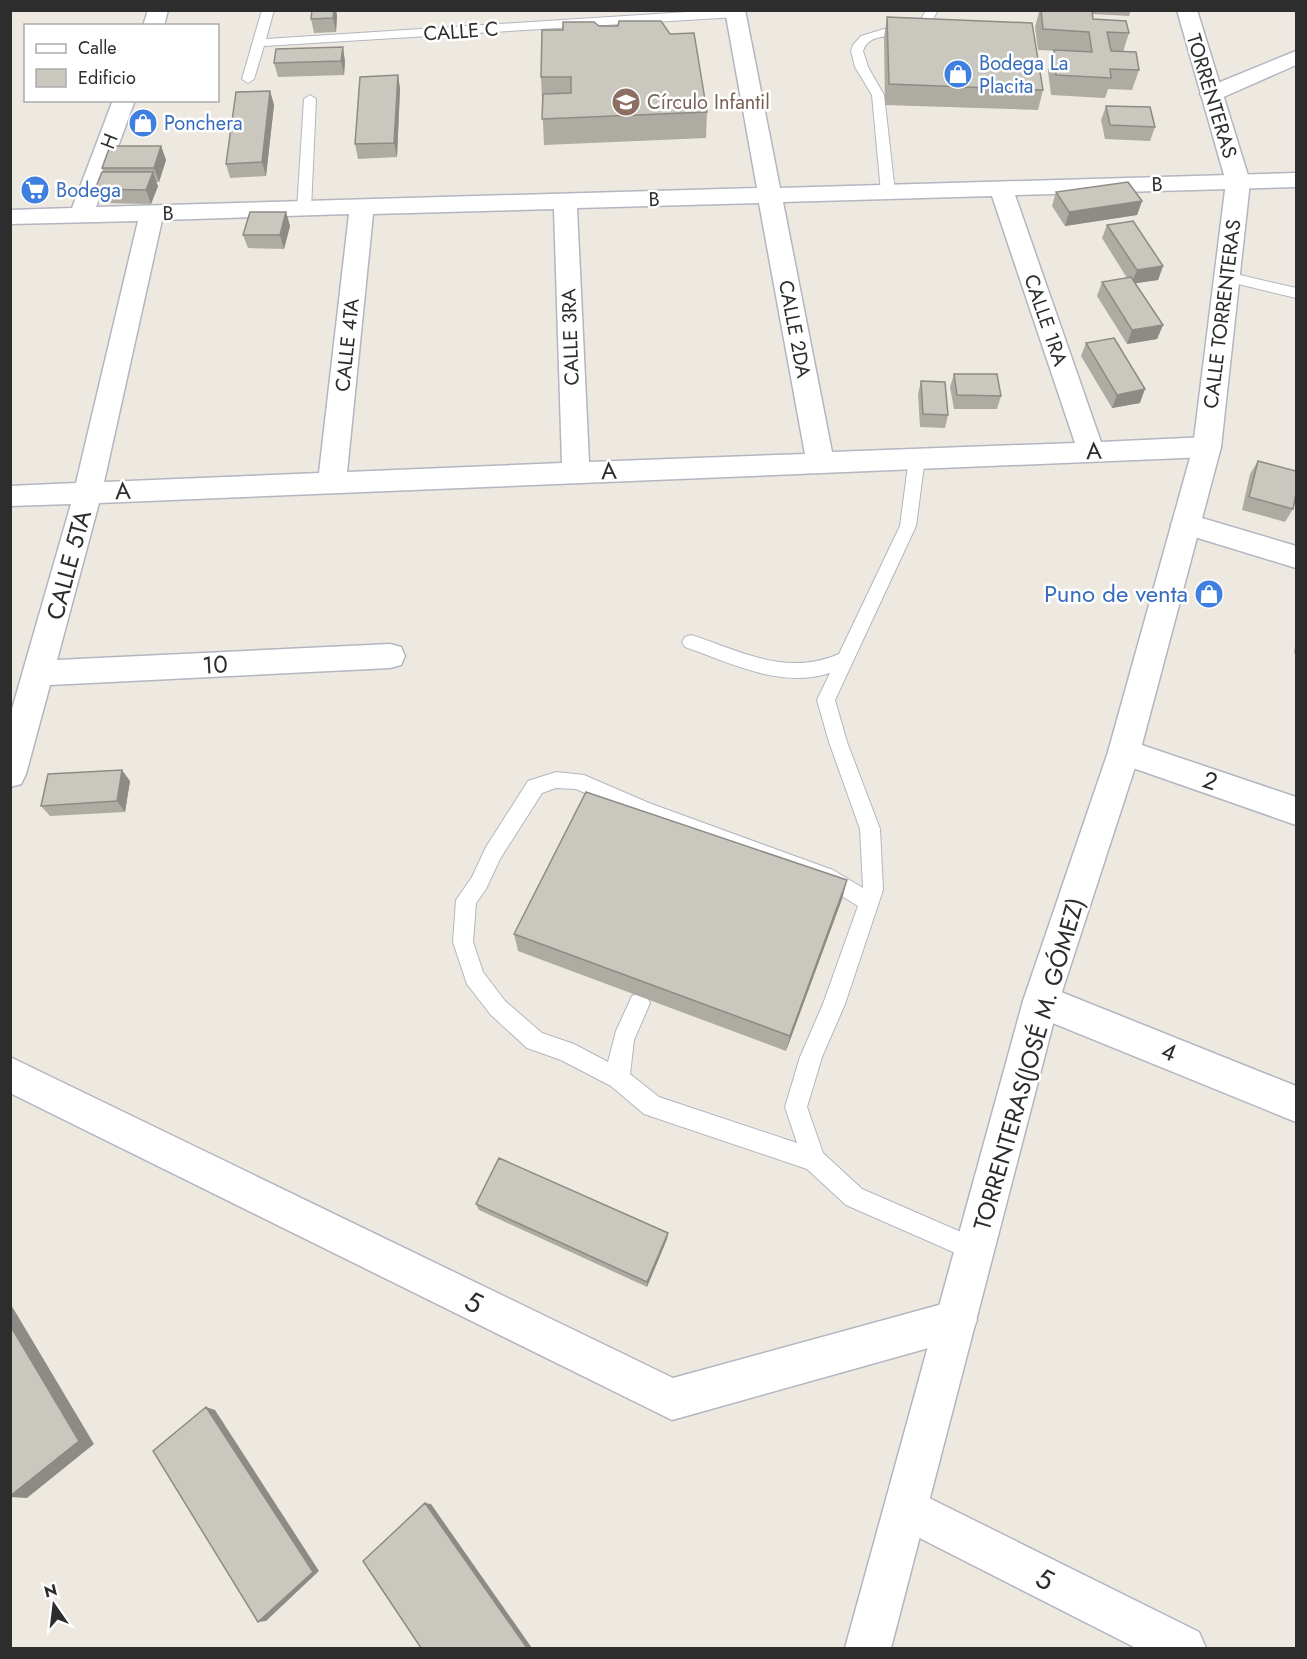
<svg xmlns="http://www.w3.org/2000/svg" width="1307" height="1659" viewBox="0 0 1307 1659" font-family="Jost,sans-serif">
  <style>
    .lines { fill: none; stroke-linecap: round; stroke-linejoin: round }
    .lane-casing { stroke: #b3b5c0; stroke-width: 2 }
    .street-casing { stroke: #b3b5c0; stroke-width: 3 }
    .secondary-casing { stroke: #b3b5c0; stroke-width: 3 }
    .lane { fill: #fff; fill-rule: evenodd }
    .street { fill: #fff; fill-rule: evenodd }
    .secondary { fill: #fff; fill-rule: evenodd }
    .wall { fill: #aeaba3 }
    .shaded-wall { fill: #8d8b85 }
    .building { fill: #cac7be; stroke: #8d8b85; stroke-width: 1.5 }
    .labels { text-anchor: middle; stroke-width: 5; stroke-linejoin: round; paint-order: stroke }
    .far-street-label { font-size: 20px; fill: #2d2d2d; stroke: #fff }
    .far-shop-label { font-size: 20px; fill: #366cbe; stroke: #fff; text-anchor: start }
    .far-education-label { font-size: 20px; fill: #785e54; stroke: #fff; text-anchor: start }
    .street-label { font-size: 24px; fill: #2d2d2d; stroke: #fff }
    .shop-label { font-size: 24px; fill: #366cbe; stroke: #fff; text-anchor: end }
    .near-street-label { font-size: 28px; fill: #2d2d2d; stroke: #fff }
  </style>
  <rect width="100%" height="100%" fill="#eee9e0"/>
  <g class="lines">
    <g class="lane-casing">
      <path id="lane" d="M 262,10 L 274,10 L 266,39 L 718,10 L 740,10 L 742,13 L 736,17 L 264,46 L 254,79 L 248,83 L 242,79 Z
        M 926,10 L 938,10 C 934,18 930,25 923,30 C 907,42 870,27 863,51 L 868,67 L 884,95 L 895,192 L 888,196 L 881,192 L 872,95 L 855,67 L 851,51 L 853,45 L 861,36 L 884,29 L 908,28 L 921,19 Z
        M 310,95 L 316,99 L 311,209 L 304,213 L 297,209 L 304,99 Z
        M 1227,272 L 1296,288 L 1296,298 L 1222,280 L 1220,277 Z
        M 917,452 L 923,454 L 925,458 L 916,526 L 835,700 L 847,742 L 880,829 L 883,890 L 845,1004 L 822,1057 L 807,1107 L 823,1153 L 862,1189 L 984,1242 L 988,1250 L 984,1258 L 976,1262 L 846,1205 L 807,1169 L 644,1114 L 611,1086 L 561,1060 L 527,1048 L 491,1015 L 467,984 L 453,942 L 456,900 L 472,877 L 486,847 L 528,781 L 556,772 L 584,775 L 649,803 L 833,870 L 863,888 L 860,829 L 829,742 L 817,700 L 830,673 C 781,689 731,663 685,647 L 682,642 L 685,637 L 691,635 C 741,651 786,677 839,654 L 900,526 L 909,458 L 911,454 ZM 556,788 L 576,789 L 635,815 L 819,882 L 858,906 L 823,1004 L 800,1057 L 785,1107 L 797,1143 L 659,1097 L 630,1074 L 634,1040 L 650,1003 L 646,996 L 639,993 L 632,996 L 616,1031 L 608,1062 L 574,1044 L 542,1033 L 505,1001 L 483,972 L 473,942 L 476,903 L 486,889 L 500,859 L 542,793 Z"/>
    </g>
    <g class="street-casing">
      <path id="street" d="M 148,10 L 168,10 L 164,26 L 143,26 Z
        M 725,10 L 745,10 L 780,188 L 1296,173 L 1296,187 L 1015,195 L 1101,442 L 1207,437 L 1217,440 L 1221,447 L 1217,454 L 1207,457 L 99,503 L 57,660 L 390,644 L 401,647 L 405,656 L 401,665 L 390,668 L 50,685 L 26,774 L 21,784 L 10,787 L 10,716 L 71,504 L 10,506 L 10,486 L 76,483 L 138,221 L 10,224 L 10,210 L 72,208 L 113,100 L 135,100 L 96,207 L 757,188 ZM 992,196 L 1075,443 L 832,452 L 783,202 ZM 759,203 L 805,454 L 589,462 L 577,208 ZM 554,209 L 562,463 L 347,472 L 373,214 ZM 349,214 L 319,473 L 104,482 L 162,220 Z
        M 1296,51 L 1296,65 L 1219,99 L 1211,101 L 1203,99 L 1200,94 L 1203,89 Z
        M 1185,513 L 1296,546 L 1296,568 L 1175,531 L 1171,524 L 1175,517 Z
        M 1124,739 L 1296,797 L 1296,825 L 1113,761 L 1108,752 L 1113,743 Z
        M 1041,984 L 1296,1086 L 1296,1122 L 1028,1013 L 1023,1001 L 1028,989 Z
        M 10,1057 L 673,1378 L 957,1300 L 971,1306 L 977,1320 L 971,1334 L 957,1340 L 672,1420 L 10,1093 Z
        M 907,1487 L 1199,1632 L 1206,1648 L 1136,1648 L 892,1524 L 885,1509 L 892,1494 Z"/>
    </g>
    <g class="secondary-casing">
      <path id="secondary" d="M 1177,10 L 1197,10 L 1250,182 L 1221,447 L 1140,752 L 1059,1001 L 891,1648 L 845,1648 L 1023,1001 L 1108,752 L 1193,447 L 1226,182 Z"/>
    </g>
    <use href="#lane" class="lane"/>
    <use href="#street" class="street"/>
    <use href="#secondary" class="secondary"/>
  </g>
  <path class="wall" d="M 312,10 L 336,10 L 337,16 L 336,32 L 314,33 L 311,19 Z
    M 1026,10 L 1131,10 L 1129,16 L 1092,14 L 1093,19 L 1129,33 L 1123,52 L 1139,70 L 1132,90 L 1108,89 L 1105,98 L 1051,95 L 1048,71 L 1054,50 L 1083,52 L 1038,50 L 1035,27 L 1039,12 L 1027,12 Z
    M 887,17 L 1043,90 L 1038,110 L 885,105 L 884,37 Z
    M 599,26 L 707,112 L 706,138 L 544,145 L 541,77 L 563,30 Z
    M 345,61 L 344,75 L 278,77 L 274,63 Z
    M 398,75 L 400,89 L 397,157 L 358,159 L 355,144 Z
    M 270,91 L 274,105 L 266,176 L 230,178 L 226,164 Z
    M 1106,106 L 1155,127 L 1150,141 L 1105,139 L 1101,120 Z
    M 161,146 L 166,160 L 159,182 L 156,182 L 158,186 L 151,204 L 101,203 L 95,189 L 103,172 L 102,168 Z
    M 1056,192 L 1142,201 L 1137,215 L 1065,226 L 1052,206 Z
    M 286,212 L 290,226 L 284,249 L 248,248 L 243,235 Z
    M 1107,225 L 1163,266 L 1158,280 L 1135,283 L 1163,325 L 1157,339 L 1127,344 L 1097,296 L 1102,282 L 1127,278 L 1102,238 Z
    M 1086,343 L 1140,403 L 1112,408 L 1081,356 Z
    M 954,374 L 1001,396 L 997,409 L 954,409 L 950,387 Z
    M 921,381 L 948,415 L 945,428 L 920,427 L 918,394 Z
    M 1258,461 L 1293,509 L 1285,522 L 1242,510 L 1250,474 Z
    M 1296,638 L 1296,654 L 1294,653 Z
    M 130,781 L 125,812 L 50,816 L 41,806 Z
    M 847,880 L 842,899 L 786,1051 L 518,951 L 514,934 Z
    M 476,1204 L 668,1233 L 667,1239 L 647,1287 L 479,1210 Z"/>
  <path class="shaded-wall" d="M 334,10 L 336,10 L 337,16 L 336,32 L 333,18 Z
    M 343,47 L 345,61 L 344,75 L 341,61 Z
    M 398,75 L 400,89 L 397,157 L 394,143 Z
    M 270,91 L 274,105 L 266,176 L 262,162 Z
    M 161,146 L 166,160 L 159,182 L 154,168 Z
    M 153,172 L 158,186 L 151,204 L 146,190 Z
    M 1142,201 L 1137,215 L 1065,226 L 1069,212 Z
    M 286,212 L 290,226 L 284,249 L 280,235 Z
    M 1163,266 L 1158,280 L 1131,284 L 1137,270 Z
    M 1163,325 L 1157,339 L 1127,344 L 1132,330 Z
    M 1145,389 L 1140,403 L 1112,408 L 1117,395 Z
    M 122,770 L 130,781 L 125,812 L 117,801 Z
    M 847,880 L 842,899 L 786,1051 L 790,1036 Z
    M 668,1233 L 667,1239 L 647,1287 L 647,1282 Z
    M 10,1303 L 94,1444 L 27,1498 L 10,1497 Z
    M 206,1407 L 215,1410 L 319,1571 L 266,1621 L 258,1622 Z
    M 425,1503 L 431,1504 L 532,1648 L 527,1648 Z"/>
  <path class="building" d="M 312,10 L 334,10 L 333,18 L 311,19 Z
    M 1041,10 L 1092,10 L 1093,19 L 1126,21 L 1129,33 L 1107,32 L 1111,51 L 1136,52 L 1139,70 L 1110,69 L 1111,78 L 1056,75 L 1054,50 L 1092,52 L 1089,32 L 1043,29 Z
    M 887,17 L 1032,23 L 1043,90 L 889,84 Z
    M 619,21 L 661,21 L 670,34 L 694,33 L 707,112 L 542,119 L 543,94 L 571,93 L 571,77 L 541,77 L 542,30 L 563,30 L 563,22 L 594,22 L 599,26 L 618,26 Z
    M 343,47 L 341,61 L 274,63 L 276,49 Z
    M 398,75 L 394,143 L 355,144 L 360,77 Z
    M 270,91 L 262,162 L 226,164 L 236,92 Z
    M 1106,106 L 1150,107 L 1155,127 L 1110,125 Z
    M 110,146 L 161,146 L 154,168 L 102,168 Z
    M 102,172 L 153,172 L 146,190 L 95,189 Z
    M 1128,182 L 1142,201 L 1069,212 L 1056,192 Z
    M 250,212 L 286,212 L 280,235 L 243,235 Z
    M 1133,221 L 1163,266 L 1137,270 L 1107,225 Z
    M 1131,277 L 1163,325 L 1132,330 L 1102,282 Z
    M 1114,338 L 1145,389 L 1117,395 L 1086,343 Z
    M 954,374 L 997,374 L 1001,396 L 957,395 Z
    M 921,381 L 945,382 L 948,415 L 923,414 Z
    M 1258,461 L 1296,471 L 1296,494 L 1293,509 L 1249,497 Z
    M 122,770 L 117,801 L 41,806 L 48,774 Z
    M 586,792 L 847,880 L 790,1036 L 514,934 Z
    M 499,1158 L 668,1233 L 647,1282 L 476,1204 Z
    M 10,1325 L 79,1441 L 10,1496 Z
    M 206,1407 L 313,1572 L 258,1622 L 153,1451 Z
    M 425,1503 L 527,1648 L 421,1648 L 363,1561 Z"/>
  <defs>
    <g id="shop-disc" transform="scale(1.5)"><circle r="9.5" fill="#3f7fe0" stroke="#fff"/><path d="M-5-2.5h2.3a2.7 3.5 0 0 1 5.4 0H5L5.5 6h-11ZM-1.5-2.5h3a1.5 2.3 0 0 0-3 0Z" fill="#fff"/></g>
    <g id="school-disc" transform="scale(1.5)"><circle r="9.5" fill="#8d6e63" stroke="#fff"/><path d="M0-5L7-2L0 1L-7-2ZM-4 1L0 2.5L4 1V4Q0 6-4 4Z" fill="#fff"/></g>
    <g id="supermarket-disc" transform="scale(1.5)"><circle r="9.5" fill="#3f7fe0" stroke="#fff"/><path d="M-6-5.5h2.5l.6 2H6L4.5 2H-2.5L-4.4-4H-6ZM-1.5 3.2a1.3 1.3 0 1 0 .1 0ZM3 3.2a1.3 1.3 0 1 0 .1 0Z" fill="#fff"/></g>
  </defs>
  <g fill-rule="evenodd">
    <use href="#shop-disc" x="958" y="74"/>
    <use href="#school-disc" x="626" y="102"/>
    <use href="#shop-disc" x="143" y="123"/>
    <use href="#supermarket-disc" x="35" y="190"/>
    <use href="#shop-disc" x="1209" y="594"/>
  </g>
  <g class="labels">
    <g class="far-street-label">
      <text transform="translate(461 31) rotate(-4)" y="7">CALLE C</text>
      <text transform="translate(1212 96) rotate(73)" y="7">TORRENTERAS</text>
      <text transform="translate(109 141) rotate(-69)" y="7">H</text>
      <text transform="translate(1157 184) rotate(-2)" y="7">B</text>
      <text transform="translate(654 199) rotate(-2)" y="7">B</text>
      <text transform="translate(168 213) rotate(-2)" y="7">B</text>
      <text transform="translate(1222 314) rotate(-83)" y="7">CALLE TORRENTERAS</text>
      <text transform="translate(1046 320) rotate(71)" y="7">CALLE 1RA</text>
      <text transform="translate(795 329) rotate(79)" y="7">CALLE 2DA</text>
      <text transform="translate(570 337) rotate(-92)" y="7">CALLE 3RA</text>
      <text transform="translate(347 345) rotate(-84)" y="7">CALLE 4TA</text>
    </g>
    <g class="far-shop-label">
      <text x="979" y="70">Bodega La<tspan x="979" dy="23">Placita</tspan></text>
      <text x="164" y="130">Ponchera</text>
      <text x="56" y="197">Bodega</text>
    </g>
    <g class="far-education-label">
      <text x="647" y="109">Círculo Infantil</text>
    </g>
    <g class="street-label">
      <text transform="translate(1094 451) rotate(-2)" y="8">A</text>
      <text transform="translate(609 471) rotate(-2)" y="8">A</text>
      <text transform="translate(123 491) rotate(-2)" y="8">A</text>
      <text transform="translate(69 565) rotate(-75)" y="8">CALLE 5TA</text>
      <text transform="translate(215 665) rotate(-3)" y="8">10</text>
      <text transform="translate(1210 781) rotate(19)" y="8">2</text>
      <text transform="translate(1169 1052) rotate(22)" y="8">4</text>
      <text transform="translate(1029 1064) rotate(-74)" y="8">TORRENTERAS(JOSÉ M. GÓMEZ)</text>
    </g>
    <g class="shop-label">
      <text x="1188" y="602">Puno de venta</text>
    </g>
    <g class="near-street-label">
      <text transform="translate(474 1302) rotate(26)" y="10">5</text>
      <text transform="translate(1045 1579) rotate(27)" y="10">5</text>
    </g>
  </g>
  <rect width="1307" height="1659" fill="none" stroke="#2d2d2d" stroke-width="24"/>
  <rect x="24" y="24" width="195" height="78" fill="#ffffff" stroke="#ababab" stroke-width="1.5"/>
  <rect x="36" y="44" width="30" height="9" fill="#ffffff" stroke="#ababab" stroke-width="1.5"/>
  <text x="78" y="54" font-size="18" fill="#2d2d2d">Calle</text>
  <rect x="36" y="69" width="30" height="18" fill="#cac7be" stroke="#ababab" stroke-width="1.5"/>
  <text x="78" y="84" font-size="18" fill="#2d2d2d">Edificio</text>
  <g transform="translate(54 1605) rotate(346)" stroke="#ffffff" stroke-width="4.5" paint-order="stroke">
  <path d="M0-4.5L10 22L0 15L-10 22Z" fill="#2d2d2d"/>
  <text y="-9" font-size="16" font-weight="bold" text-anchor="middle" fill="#2d2d2d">N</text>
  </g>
</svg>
